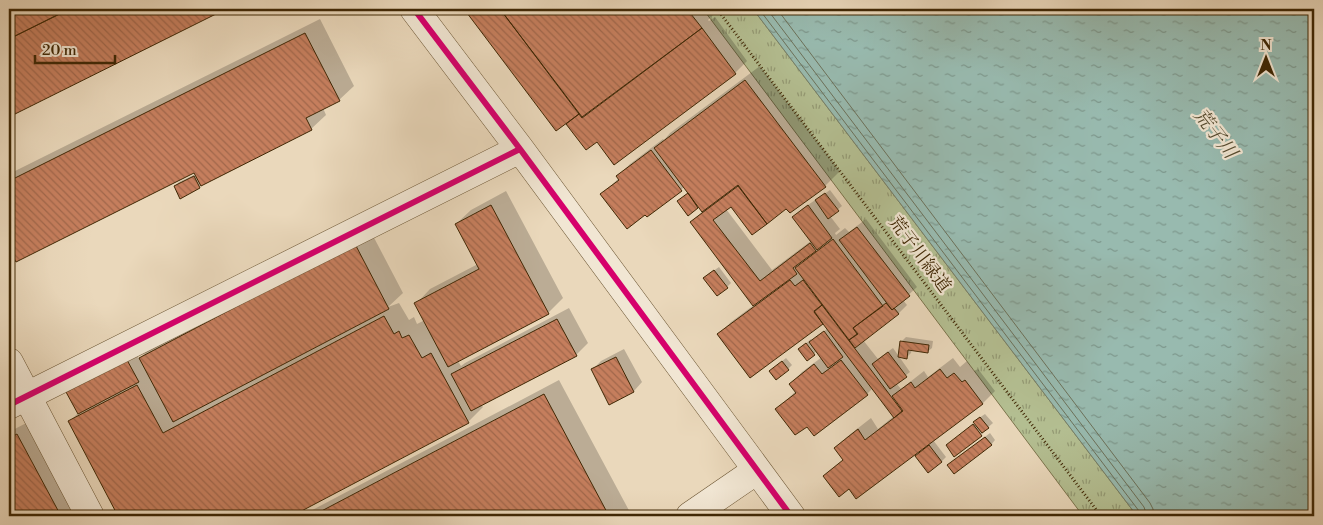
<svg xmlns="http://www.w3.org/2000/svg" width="1323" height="525" viewBox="0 0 1323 525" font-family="'Libre Bodoni','Noto Serif JP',serif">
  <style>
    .park { fill: url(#park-tufts); stroke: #7a744c }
    .water { fill: url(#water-ripples); stroke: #75806b }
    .shadow { fill: #0003 }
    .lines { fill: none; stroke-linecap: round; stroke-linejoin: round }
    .shore { stroke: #6c715a; stroke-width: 1 }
    .building { fill: url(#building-back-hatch); stroke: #402805 }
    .minor-casing { stroke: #6a5432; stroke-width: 29 }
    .path { stroke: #402805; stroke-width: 3; stroke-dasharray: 1 2.5; stroke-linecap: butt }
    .minor { stroke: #f1e6d3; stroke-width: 28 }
    .cycleway-casing { stroke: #f1e6d3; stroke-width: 9 }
    .cycleway { stroke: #d6006c; stroke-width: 6 }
    .labels { text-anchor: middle; stroke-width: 4.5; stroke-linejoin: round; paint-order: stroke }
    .street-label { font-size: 18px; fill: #402805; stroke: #f1e6d3 }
    .water-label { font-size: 19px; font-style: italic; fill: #564c30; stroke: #f1e6d3 }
  </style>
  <defs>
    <pattern id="park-tufts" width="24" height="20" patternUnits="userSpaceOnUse" patternTransform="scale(1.25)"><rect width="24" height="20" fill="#b4bf92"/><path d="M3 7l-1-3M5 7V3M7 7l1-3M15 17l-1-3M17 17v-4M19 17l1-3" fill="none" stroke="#949b75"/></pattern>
    <pattern id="water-ripples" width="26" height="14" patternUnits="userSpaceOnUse" patternTransform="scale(1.25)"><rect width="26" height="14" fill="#98baaf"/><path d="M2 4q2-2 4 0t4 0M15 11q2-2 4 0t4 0" fill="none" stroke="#7d978c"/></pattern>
    <pattern id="building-back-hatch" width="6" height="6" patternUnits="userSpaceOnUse" patternTransform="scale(1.25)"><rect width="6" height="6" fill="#c57e5d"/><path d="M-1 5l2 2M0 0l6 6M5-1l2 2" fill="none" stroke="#a1674b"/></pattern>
  </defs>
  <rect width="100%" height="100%" fill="#ead8bb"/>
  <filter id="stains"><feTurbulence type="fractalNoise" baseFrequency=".004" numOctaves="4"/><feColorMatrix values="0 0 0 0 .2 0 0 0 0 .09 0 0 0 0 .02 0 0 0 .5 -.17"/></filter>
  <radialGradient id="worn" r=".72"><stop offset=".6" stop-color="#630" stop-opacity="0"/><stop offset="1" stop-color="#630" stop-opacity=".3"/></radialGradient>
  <path class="park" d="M 703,9 L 753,9 L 1137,516 L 1083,516 Z"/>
  <path class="water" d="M 753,9 L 1314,9 L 1314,516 L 1137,516 Z"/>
  <path class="shadow" d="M 9,9 L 223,9 L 9,115 Z
    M 465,9 L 712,9 L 715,13 L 708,20 L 709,21 L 715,17 L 747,61 L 735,73 L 597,141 L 586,148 L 566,122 L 556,129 Z
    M 320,19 L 354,86 L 339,100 L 323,108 L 326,115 L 311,129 L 204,183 L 200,187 L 175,186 L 179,182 L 196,174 L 195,172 L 16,260 L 9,246 L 9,174 Z
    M 760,66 L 840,171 L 825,186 L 787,208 L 752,233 L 731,205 L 726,209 L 772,270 L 811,241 L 794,218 L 802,209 L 830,190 L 842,206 L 830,216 L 840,229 L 835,233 L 836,235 L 845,228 L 849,232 L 866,219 L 917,287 L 903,300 L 907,305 L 898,314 L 863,340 L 878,359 L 893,348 L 910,372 L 896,383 L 901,389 L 924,371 L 928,377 L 953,358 L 960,367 L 967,361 L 974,371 L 978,369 L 995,391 L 983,403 L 933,440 L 946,457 L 941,462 L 916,456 L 923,450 L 922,448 L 849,488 L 824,476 L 844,459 L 835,448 L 848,436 L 871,418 L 878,429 L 894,416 L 873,388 L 867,394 L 807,425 L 777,409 L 796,391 L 790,384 L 802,372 L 822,357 L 817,351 L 808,359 L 804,345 L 811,339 L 812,341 L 828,328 L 823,322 L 719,334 L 731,322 L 754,305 L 691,222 L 703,211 L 699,205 L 688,214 L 689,192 L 685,186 L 681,190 L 602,194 L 619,178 L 618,176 L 630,164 L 663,139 L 664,140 L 670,133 Z
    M 506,191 L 563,298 L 548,313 L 458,361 L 461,366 L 465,363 L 569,308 L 588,343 L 576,355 L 481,405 L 483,407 L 468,422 L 290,516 L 120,516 L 69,422 L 78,413 L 67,392 L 76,384 L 136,352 L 139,359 L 155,343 L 370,230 L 403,293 L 388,307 L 399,303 L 409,320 L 414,317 L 417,324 L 425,320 L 416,304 L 430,289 L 478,264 L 456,224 L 471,210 Z
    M 719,267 L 731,283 L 727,287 L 709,274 Z
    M 906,337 L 933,341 L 932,348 L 927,352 L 912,349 L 911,353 L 907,357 L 902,341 Z
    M 624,349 L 642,382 L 634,391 L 610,403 L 592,370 L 601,361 Z
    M 786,358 L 792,365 L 788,369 L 775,367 Z
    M 559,380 L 632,516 L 301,516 Z
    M 985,414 L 993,423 L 985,430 L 985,431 L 981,435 L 952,441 L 976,423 L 979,418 Z
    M 32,420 L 83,516 L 9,516 L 9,432 Z
    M 990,433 L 995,440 L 991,445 L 953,461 Z"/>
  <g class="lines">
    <path class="shore" d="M 759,9 L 1139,511 L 1140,516
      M 767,9 L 1144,507 L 1147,516
      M 777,9 L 1150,503 L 1153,509 L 1154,516"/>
  </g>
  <path class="building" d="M 9,9 L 69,9 L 9,39 Z
    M 70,9 L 226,9 L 9,117 L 9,39 Z
    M 464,9 L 500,9 L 579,114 L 556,131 Z
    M 500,9 L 687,9 L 702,28 L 582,117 Z
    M 702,28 L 736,74 L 614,165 L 597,142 L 586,150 L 566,124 L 579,114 L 582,118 Z
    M 305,33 L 340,101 L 306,118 L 312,130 L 201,186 L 194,173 L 16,262 L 9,249 L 9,181 Z
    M 745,80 L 826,187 L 790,213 L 786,209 L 767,224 L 738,185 L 702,212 L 654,148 Z
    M 651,150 L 682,191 L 647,217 L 645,215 L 627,229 L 600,194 L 619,180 L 616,176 Z
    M 194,176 L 200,188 L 180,199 L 174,186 Z
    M 738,186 L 767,224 L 752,235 L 731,207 L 713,220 L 760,281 L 810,243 L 816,251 L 793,268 L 797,274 L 753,306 L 690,222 Z
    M 688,193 L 698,208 L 688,216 L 677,201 Z
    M 825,193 L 839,211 L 828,219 L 815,200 Z
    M 491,205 L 549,314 L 448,367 L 414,303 L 479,269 L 455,224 Z
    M 808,205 L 832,238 L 817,250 L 792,217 Z
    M 857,227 L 910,296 L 892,310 L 839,240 Z
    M 833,239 L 883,306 L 853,328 L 857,334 L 849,340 L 795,268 Z
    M 355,244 L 389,309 L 173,422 L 139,358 Z
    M 714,270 L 728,288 L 717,296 L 703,278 Z
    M 790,280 L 795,286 L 803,280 L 822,305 L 814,311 L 823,324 L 750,378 L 717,334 Z
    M 886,303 L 892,310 L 894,308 L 899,314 L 855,348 L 849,340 L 858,334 L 853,328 Z
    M 822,305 L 902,411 L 894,418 L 814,312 Z
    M 384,316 L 394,334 L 399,331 L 402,338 L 409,335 L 422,358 L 431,353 L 469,423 L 292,516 L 205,516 L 203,512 L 195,516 L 118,516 L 68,421 L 137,385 L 163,433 Z
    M 557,319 L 577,356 L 471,411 L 451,374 Z
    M 824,331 L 843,357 L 828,368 L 809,342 Z
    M 900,341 L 929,345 L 928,353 L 908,350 L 907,359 L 898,357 Z
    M 806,343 L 815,355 L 807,361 L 798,349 Z
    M 888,352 L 907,377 L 890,389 L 872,364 Z
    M 616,357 L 634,392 L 609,405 L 591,369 Z
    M 127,360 L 139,382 L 78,414 L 66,392 Z
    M 841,360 L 868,395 L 814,436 L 807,427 L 795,435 L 775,409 L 796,393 L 789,384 L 814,364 L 822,374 Z
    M 782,361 L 789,370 L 776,380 L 769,371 Z
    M 940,369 L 947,378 L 954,373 L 962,382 L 965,380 L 983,404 L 856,499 L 849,489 L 839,497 L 823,476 L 843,460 L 834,448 L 858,429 L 865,440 L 903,411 L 892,396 L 911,382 L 915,388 Z
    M 544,394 L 609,516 L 312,516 Z
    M 980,417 L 989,428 L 982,433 L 973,422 Z
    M 973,424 L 982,436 L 954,457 L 946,445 Z
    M 17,434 L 61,516 L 9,516 L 9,438 Z
    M 985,437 L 992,445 L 954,474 L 947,465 Z
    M 929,445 L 942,462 L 928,473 L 915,456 Z"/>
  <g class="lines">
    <g class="minor-casing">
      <path id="minor" d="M 414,9 L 520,149 L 791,516
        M 9,362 L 90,516
        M 9,405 L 520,149
        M 690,516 L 757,470"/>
    </g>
    <path class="path" d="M 717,9 L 1101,516"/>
    <use href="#minor" class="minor"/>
    <g class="cycleway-casing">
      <path id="cycleway" d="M 414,9 L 520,149 L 791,516
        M 9,405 L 520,149"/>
    </g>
    <use href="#cycleway" class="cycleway"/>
  </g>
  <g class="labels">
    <g class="street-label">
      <text transform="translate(920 254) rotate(53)" y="6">荒子川緑道</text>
    </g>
    <g class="water-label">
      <text transform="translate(1216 133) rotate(52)" y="7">荒子川</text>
    </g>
  </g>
  <rect width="1323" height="525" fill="none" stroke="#ead8bb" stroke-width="30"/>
  <rect x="10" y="10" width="1303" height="505" fill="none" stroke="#402805" stroke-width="2.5"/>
  <rect x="15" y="15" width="1293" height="495" fill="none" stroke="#402805"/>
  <g transform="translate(1266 58)" stroke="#f1e6d3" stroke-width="4" paint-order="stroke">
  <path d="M0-4L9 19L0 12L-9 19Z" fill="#402805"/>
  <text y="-8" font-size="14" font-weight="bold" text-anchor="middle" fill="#402805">N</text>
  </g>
  <path d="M35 55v8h80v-8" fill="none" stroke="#402805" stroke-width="2.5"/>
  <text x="42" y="55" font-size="15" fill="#402805" stroke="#f1e6d3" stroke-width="4" paint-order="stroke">20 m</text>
  <rect width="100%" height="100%" filter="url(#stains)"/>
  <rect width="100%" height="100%" fill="url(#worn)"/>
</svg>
